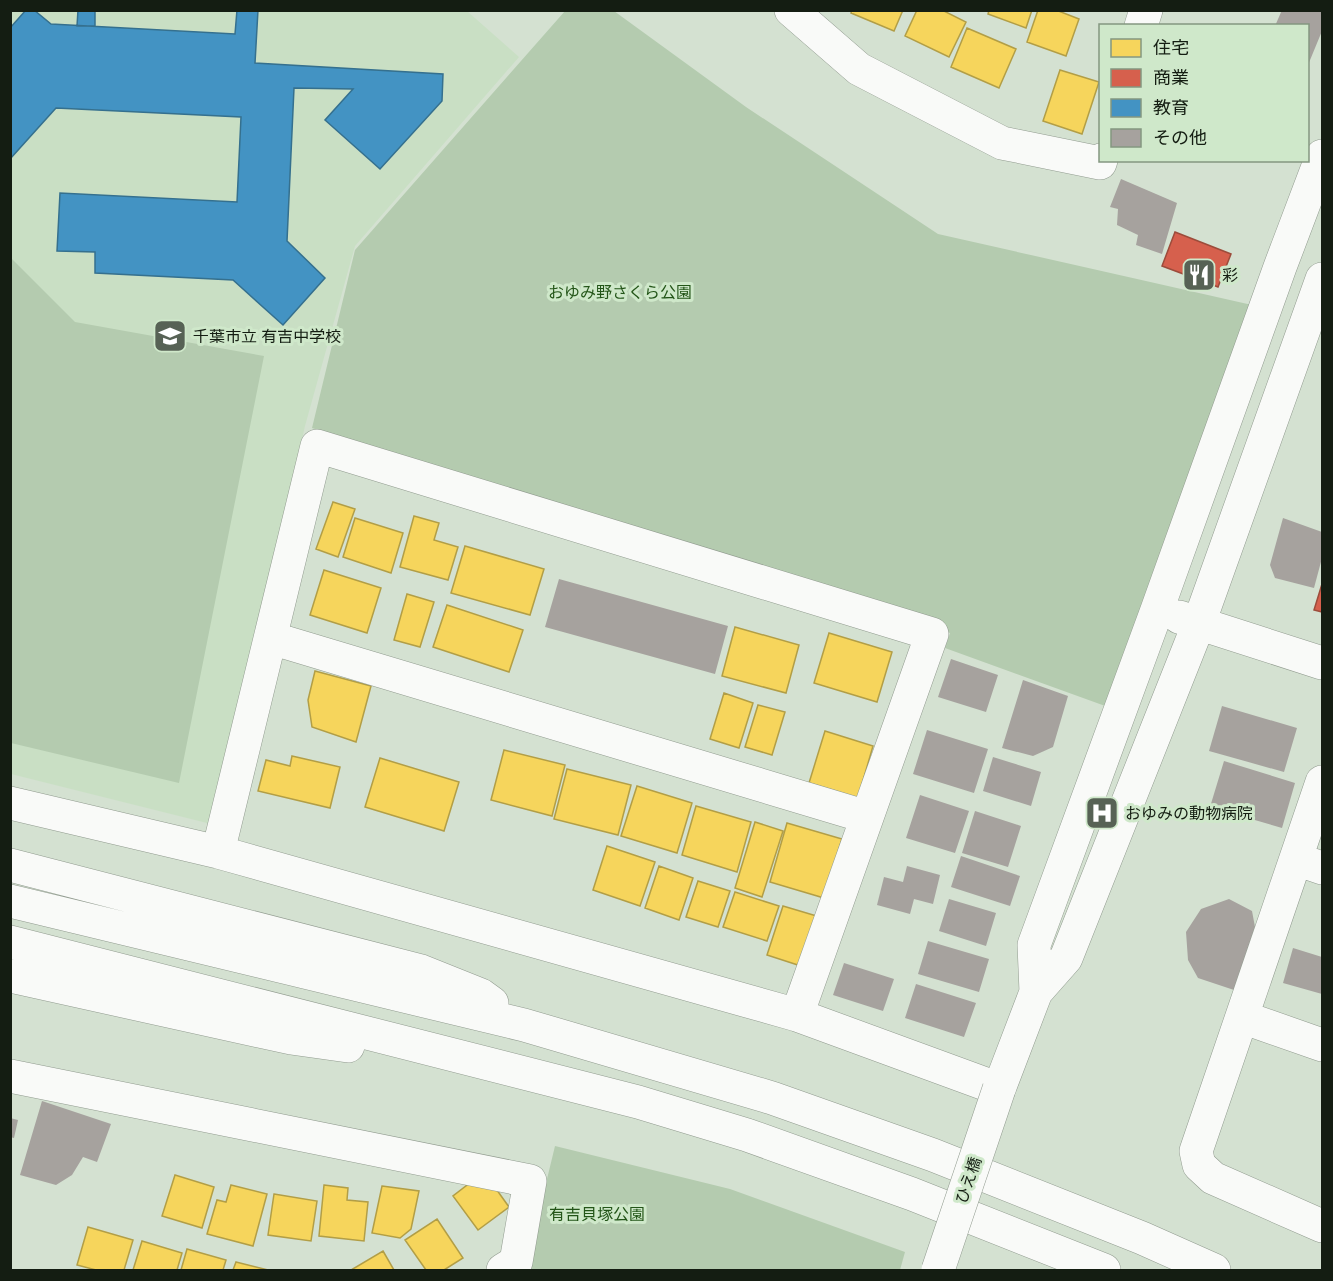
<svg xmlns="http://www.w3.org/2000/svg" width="1333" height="1281" viewBox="0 0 1333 1281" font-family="Quicksand,'Noto Sans JP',sans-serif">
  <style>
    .built { fill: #c9dfc4 }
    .green { fill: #b4cbaf }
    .homes { fill: #f6d55c; stroke: #b29e46; stroke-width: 1.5 }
    .shops { fill: #d6604d; stroke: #9c4c3b; stroke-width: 1.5 }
    .schools { fill: #4393c3; stroke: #35708e; stroke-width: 1.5 }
    .building { fill: #a6a29e }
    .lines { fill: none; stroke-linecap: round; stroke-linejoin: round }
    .minor-casing { stroke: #919b8f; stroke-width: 34 }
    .minor { stroke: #f9faf8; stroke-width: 33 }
    .minor-bridge-casing { stroke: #919b8f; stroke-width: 34; stroke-linecap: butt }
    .minor-bridge { stroke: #f9faf8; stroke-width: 33 }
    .labels { text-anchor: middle; stroke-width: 6; stroke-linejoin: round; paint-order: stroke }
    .poi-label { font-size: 16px; fill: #141d12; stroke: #cfe8ca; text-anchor: start }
    .park-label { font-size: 16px; fill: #235518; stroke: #cfe8ca }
    .street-label { font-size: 16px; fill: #141d12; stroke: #cfe8ca }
  </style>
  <rect width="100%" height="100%" fill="#d4e1d1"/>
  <path class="built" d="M 11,11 L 467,11 L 519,57 L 355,246 L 305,426 L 215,825 L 11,774 Z"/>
  <path class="green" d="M 565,11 L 614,11 L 746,107 L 938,234 L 1252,305 L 1108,707 L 945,648 L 950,633 L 312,428 L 355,250 Z
    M 10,257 L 75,322 L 264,356 L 179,783 L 11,743 Z
    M 555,1146 L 730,1189 L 905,1252 L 900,1270 L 525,1270 Z"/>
  <path class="homes" d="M 852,10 L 903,10 L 894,31 L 851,13 Z
    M 917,10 L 942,10 L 966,22 L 949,57 L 905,36 Z
    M 989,10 L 1032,10 L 1026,28 L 988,14 Z
    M 1038,10 L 1056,10 L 1079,19 L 1066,56 L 1027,42 Z
    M 967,28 L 1016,49 L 999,88 L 951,67 Z
    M 1060,70 L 1099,82 L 1082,134 L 1043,121 Z
    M 333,502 L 355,509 L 338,557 L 316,549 Z
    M 414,516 L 439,523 L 434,540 L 458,547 L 448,580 L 400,567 Z
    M 355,518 L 403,533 L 391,573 L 343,557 Z
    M 465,546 L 544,569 L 530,615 L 451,593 Z
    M 324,570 L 381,588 L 367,633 L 310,615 Z
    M 407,594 L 434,602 L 420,647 L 394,640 Z
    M 447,605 L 523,630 L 509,672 L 433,647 Z
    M 735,627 L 799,645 L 786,693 L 722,676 Z
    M 829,633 L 892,652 L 877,702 L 814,683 Z
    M 315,671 L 371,686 L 356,742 L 312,727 L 308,700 Z
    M 724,693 L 753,703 L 739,748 L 710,739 Z
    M 758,705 L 785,712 L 772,755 L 745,747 Z
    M 825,731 L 873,746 L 858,798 L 809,783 Z
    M 504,750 L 565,765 L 552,816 L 491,800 Z
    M 292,756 L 340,767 L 330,808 L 258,791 L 266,760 L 290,766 Z
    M 380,758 L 459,782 L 444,831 L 365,807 Z
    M 567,769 L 631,785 L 618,835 L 554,819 Z
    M 637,786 L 692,803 L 677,853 L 621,836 Z
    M 696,806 L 751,822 L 737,872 L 682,855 Z
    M 755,822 L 783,831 L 762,897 L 735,888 Z
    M 787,823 L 842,839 L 824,898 L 770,882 Z
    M 607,846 L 655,862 L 640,906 L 593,890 Z
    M 659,866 L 693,878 L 679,920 L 645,908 Z
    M 698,881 L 730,891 L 718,927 L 686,917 Z
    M 735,892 L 779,906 L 767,941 L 723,927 Z
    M 783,906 L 820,917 L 804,967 L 767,955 Z
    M 484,1172 L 509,1207 L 478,1230 L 453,1196 Z
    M 175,1175 L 214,1187 L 202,1228 L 162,1216 Z
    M 231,1185 L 267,1194 L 253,1246 L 207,1234 L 217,1200 L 226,1202 Z
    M 324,1185 L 348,1188 L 347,1200 L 368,1202 L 364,1241 L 319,1236 Z
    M 382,1186 L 419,1191 L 411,1229 L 400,1238 L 372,1233 Z
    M 274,1194 L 317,1201 L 311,1241 L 268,1235 Z
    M 437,1219 L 463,1258 L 444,1270 L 426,1270 L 405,1240 Z
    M 88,1227 L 133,1240 L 124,1270 L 96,1270 L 77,1265 Z
    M 142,1241 L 182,1253 L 177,1270 L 133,1270 Z
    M 187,1249 L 226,1260 L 223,1270 L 181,1270 Z
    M 383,1251 L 394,1270 L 351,1270 Z
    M 236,1262 L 268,1270 L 233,1270 Z"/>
  <path class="shops" d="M 1175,232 L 1231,254 L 1218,287 L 1162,266 Z
    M 1322,584 L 1322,612 L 1314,610 Z"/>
  <path class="schools" d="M 26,10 L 34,10 L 51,24 L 235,34 L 237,10 L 258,10 L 255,63 L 443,74 L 442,101 L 380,169 L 325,120 L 353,89 L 294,88 L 287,241 L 325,278 L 283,325 L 233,280 L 95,273 L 95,252 L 57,251 L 60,193 L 237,202 L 241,117 L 56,108 L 10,159 L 10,28 Z
    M 78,10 L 95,10 L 95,26 L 77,26 Z"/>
  <path class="building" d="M 1282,10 L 1322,10 L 1322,31 L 1308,65 L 1308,26 L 1275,26 Z
    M 1121,179 L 1177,203 L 1162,254 L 1136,245 L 1138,235 L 1117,225 L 1118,209 L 1110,207 Z
    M 1283,518 L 1322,532 L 1322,558 L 1314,588 L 1275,578 L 1270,565 Z
    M 559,579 L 728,626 L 715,674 L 545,627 Z
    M 951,659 L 998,675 L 986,712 L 938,697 Z
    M 1023,680 L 1068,696 L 1053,747 L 1033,756 L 1002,748 Z
    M 1222,706 L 1297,728 L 1284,772 L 1209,751 Z
    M 927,730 L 988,749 L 974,793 L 913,774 Z
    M 993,757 L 1041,772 L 1031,806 L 983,791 Z
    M 1224,761 L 1295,783 L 1282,828 L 1210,807 Z
    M 920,795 L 969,811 L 955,853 L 906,838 Z
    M 975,811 L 1021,826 L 1008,867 L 962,853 Z
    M 961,856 L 1020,876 L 1010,906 L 951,887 Z
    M 907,866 L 940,875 L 933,904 L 914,899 L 910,914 L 877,905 L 884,877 L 903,882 Z
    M 949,899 L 996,913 L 986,946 L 939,931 Z
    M 1229,899 L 1252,911 L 1255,927 L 1234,990 L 1198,978 L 1188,960 L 1186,932 L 1201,909 Z
    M 928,941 L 989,959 L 979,992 L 918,974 Z
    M 1293,948 L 1322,957 L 1322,994 L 1283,983 Z
    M 844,963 L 894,979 L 883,1011 L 833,995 Z
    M 916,984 L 976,1003 L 964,1037 L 905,1018 Z
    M 42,1101 L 111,1124 L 97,1162 L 83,1157 L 72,1175 L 56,1185 L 20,1175 Z
    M 10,1118 L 18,1120 L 14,1138 L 10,1137 Z"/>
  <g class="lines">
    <g class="minor-casing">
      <path id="minor" d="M 791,10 L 859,69 L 1002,143 L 1100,163 L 1101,160
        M 1141,26 L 1146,10
        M 1179,617 L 1322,663
        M 271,638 L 867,817
        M 1322,782 L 1196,1151 L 1199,1165 L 1213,1178 L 1322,1226
        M 10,803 L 218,852 L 797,1015 L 999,1089 L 1036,992 L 1066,958 L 1199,623 L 1322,279
        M 218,852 L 317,446 L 932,634 L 797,1015
        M 1296,859 L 1322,868
        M 10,865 L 421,971 L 481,995 L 492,1003
        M 10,901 L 524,1025 L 772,1098 L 933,1155 L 1142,1238 L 1214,1270
        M 10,942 L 638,1102 L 747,1135 L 912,1194 L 1104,1270
        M 10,976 L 291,1038 L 348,1046
        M 1036,992 L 1034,945 L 1157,610 L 1280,267 L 1322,156
        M 1242,1017 L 1322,1045
        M 10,1076 L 530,1181 L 516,1262 L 503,1270"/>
    </g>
    <use href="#minor" class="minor"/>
    <g class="minor-bridge-casing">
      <path id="minor-bridge" d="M 938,1270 L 999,1089"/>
    </g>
    <use href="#minor-bridge" class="minor-bridge"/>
  </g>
  <defs>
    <g id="restaurant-square" transform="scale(1.725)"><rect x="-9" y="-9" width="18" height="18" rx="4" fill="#576255" stroke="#cfe8ca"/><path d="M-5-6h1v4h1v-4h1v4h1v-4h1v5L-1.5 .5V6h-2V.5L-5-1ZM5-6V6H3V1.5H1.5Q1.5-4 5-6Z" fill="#fff"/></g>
    <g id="school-square" transform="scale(1.725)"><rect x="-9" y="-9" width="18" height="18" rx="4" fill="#576255" stroke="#cfe8ca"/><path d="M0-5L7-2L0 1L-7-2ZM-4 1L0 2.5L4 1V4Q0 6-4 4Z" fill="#fff"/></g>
    <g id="hospital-square" transform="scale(1.725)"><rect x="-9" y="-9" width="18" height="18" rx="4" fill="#576255" stroke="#cfe8ca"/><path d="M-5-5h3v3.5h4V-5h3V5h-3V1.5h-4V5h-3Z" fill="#fff"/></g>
  </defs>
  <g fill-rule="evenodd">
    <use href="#restaurant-square" x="1199" y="275"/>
    <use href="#school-square" x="170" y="336"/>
    <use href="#hospital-square" x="1102" y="813"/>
  </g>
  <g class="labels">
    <g class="poi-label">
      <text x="1222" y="281">彩</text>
      <text x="193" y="342">千葉市立 有吉中学校</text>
      <text x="1125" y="819">おゆみの動物病院</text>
    </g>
    <g class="park-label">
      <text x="620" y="298">おゆみ野さくら公園</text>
      <text x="597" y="1220">有吉貝塚公園</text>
    </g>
    <g class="street-label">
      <text transform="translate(968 1180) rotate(-71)" y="6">ひえ橋</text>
    </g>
  </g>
  <rect width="1333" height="1281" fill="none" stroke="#141d12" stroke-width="24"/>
  <rect x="1099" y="24" width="210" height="138" fill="#cfe8ca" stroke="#849780" stroke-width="1.5"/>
  <rect x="1111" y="39" width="30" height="18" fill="#f6d55c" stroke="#849780" stroke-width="1.5"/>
  <text x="1153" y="54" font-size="18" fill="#141d12">住宅</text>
  <rect x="1111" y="69" width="30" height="18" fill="#d6604d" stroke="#849780" stroke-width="1.5"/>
  <text x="1153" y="84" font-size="18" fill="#141d12">商業</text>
  <rect x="1111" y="99" width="30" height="18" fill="#4393c3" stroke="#849780" stroke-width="1.5"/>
  <text x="1153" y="114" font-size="18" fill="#141d12">教育</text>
  <rect x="1111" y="129" width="30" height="18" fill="#a6a29e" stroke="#849780" stroke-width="1.5"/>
  <text x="1153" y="144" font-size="18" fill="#141d12">その他</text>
</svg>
